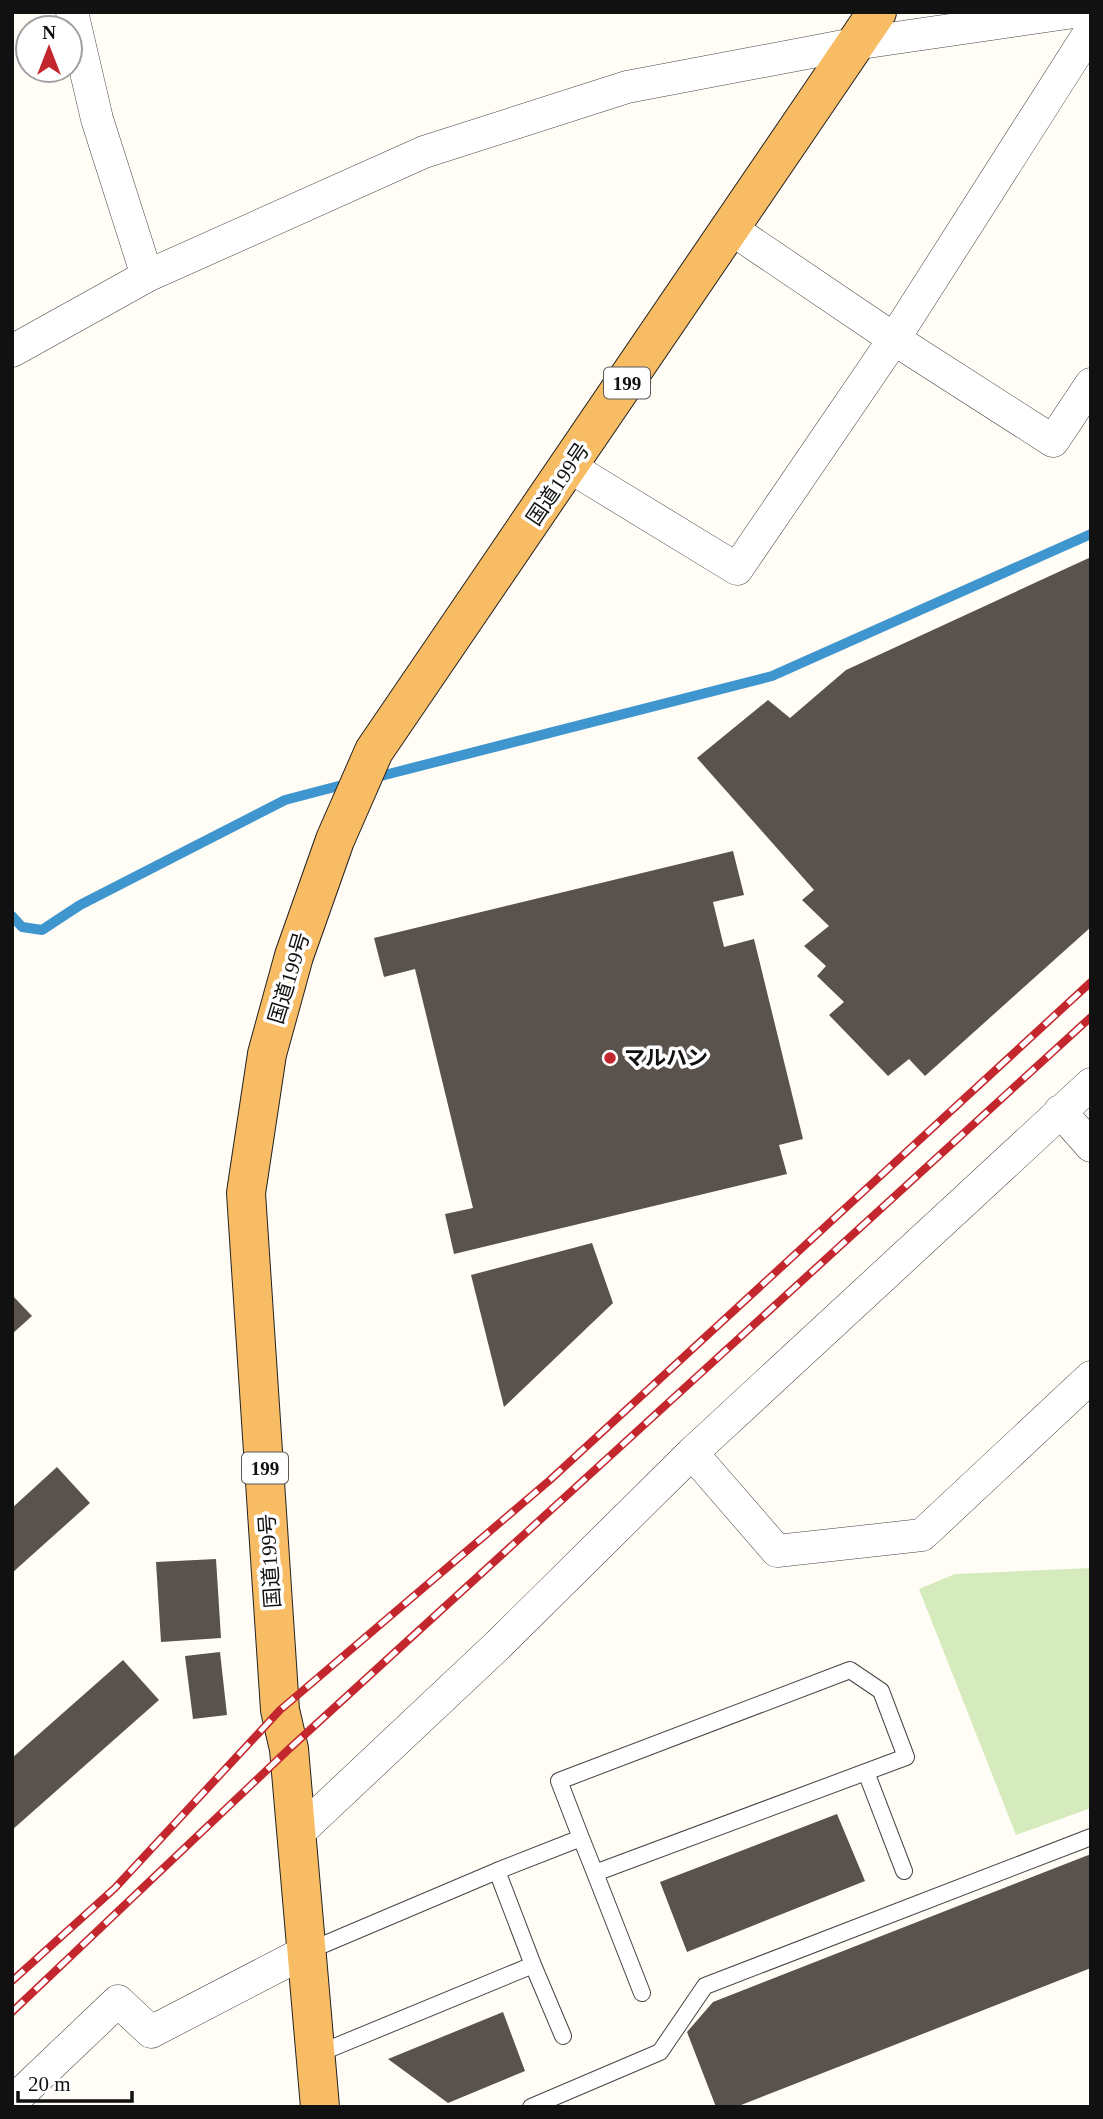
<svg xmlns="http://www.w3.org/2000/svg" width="1103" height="2119" viewBox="0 0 1103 2119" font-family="'Times New Roman','Noto Sans JP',serif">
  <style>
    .green { fill: #d5ebbd }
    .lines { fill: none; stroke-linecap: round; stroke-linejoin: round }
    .stream { stroke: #3f96cf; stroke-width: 10 }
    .building { fill: #5a524d }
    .service-casing { stroke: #444; stroke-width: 18 }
    .minor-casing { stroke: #444; stroke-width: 33 }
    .trunk-casing { stroke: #222; stroke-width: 40 }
    .service { stroke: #fff; stroke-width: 16 }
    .minor { stroke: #fff; stroke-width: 32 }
    .trunk { stroke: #f7bc64; stroke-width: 38 }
    .rail-casing { stroke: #c4262e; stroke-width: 8 }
    .rail { stroke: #fff; stroke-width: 5; stroke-dasharray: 16; stroke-linecap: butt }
    .poi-dot { fill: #c4262e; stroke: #fff; stroke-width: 2.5 }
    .labels { text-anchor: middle; stroke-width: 7; stroke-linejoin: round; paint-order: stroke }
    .shield { fill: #fff; stroke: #585858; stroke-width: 2 }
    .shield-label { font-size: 19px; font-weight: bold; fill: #111 }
    .street-label { font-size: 21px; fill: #111; stroke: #fff }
    .poi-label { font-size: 21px; font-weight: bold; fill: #111; stroke: #fff; text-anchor: start }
  </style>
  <rect width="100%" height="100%" fill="#fffdf5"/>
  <path class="green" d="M 1091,1568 L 1091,1808 L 1016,1835 L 919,1589 L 955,1574 Z"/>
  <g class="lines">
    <path class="stream" d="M 373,778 L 772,676 L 1091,534
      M 12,916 L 22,927 L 42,930 L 80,905 L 285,800 L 350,783"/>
  </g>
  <path class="building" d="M 1091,557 L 1091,927 L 925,1076 L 909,1059 L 888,1076 L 829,1015 L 844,1002 L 817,976 L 826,966 L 804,946 L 829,926 L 802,900 L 814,890 L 697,758 L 768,700 L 790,718 L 846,670 Z
    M 733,851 L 744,895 L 713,902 L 724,947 L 754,939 L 803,1139 L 779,1145 L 787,1174 L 454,1254 L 445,1214 L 473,1208 L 415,969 L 384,977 L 374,938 Z
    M 592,1243 L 613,1303 L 504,1407 L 471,1275 Z
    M 12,1295 L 32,1316 L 12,1334 Z
    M 57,1467 L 90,1503 L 12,1573 L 12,1508 Z
    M 216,1559 L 221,1638 L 161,1642 L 156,1562 Z
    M 220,1652 L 227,1715 L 193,1719 L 185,1656 Z
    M 123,1660 L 159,1700 L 12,1830 L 12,1758 Z
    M 837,1814 L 865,1881 L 687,1952 L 660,1882 Z
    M 1091,1854 L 1091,1968 L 736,2107 L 716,2107 L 687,2032 L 713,2002 Z
    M 503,2012 L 525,2071 L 448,2103 L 388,2059 Z"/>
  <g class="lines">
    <g class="service-casing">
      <path id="service" d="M 866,1772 L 904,1871
        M 497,1871 L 581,1838 L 559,1781 L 850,1670 L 881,1691 L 906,1757 L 595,1873 L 581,1838
        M 595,1873 L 642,1993
        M 306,1952 L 497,1871 L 533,1965
        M 315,2055 L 533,1965 L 563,2036
        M 531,2107 L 660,2052 L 705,1986 L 1091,1837"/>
    </g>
    <g class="minor-casing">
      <path id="minor" d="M 72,12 L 97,119 L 147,276
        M 730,228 L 894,339 L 1053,441 L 1091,384
        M 12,351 L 147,276 L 424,152 L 627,87 L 854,44 L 1074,12
        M 570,467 L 737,569 L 894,339 L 1091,30
        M 1060,1111 L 1091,1146
        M 692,1453 L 777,1551 L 922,1535 L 1091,1377
        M 296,1835 L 498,1645 L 692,1453 L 1091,1084
        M 12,2102 L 118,2001 L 151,2032 L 305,1952"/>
    </g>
    <g class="trunk-casing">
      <path id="trunk" d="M 320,2107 L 289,1749 L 280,1710 L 246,1193 L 267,1054 L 294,956 L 335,840 L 374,751 L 877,12"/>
    </g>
    <use href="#service" class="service"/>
    <use href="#minor" class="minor"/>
    <use href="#trunk" class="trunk"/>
    <g class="rail-casing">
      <path id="rail" d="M 12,1981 L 115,1888 L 280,1710 L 550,1480 L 1091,982
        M 12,2012 L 289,1749 L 1091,1017"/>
    </g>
    <use href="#rail" class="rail"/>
  </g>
  <circle class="poi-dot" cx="610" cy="1058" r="7"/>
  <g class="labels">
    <g class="shield">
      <rect x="604" y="367.5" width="46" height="31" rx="5"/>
      <rect x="242" y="1452.5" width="46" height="31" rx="5"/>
    </g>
    <g class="shield-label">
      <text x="627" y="390">199</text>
      <text x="265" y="1475">199</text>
    </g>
    <g class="street-label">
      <text transform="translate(558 484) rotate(-56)" y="7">国道199号</text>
      <text transform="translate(289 978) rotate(-73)" y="7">国道199号</text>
      <text transform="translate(270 1561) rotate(-94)" y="7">国道199号</text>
    </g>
    <g class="poi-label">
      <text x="624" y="1065">マルハン</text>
    </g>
  </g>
  <rect width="1103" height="2119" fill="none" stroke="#111111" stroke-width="28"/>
  <g transform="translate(49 49)"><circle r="33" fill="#ffffff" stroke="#a0a0a0" stroke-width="2"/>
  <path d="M0-5L12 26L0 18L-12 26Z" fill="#c4262e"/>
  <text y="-10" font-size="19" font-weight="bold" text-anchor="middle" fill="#111111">N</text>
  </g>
  <path d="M18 2091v10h114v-10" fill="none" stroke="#111111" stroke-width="3.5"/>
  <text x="28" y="2091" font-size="21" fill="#111111" stroke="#ffffff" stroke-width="5" paint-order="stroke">20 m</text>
</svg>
